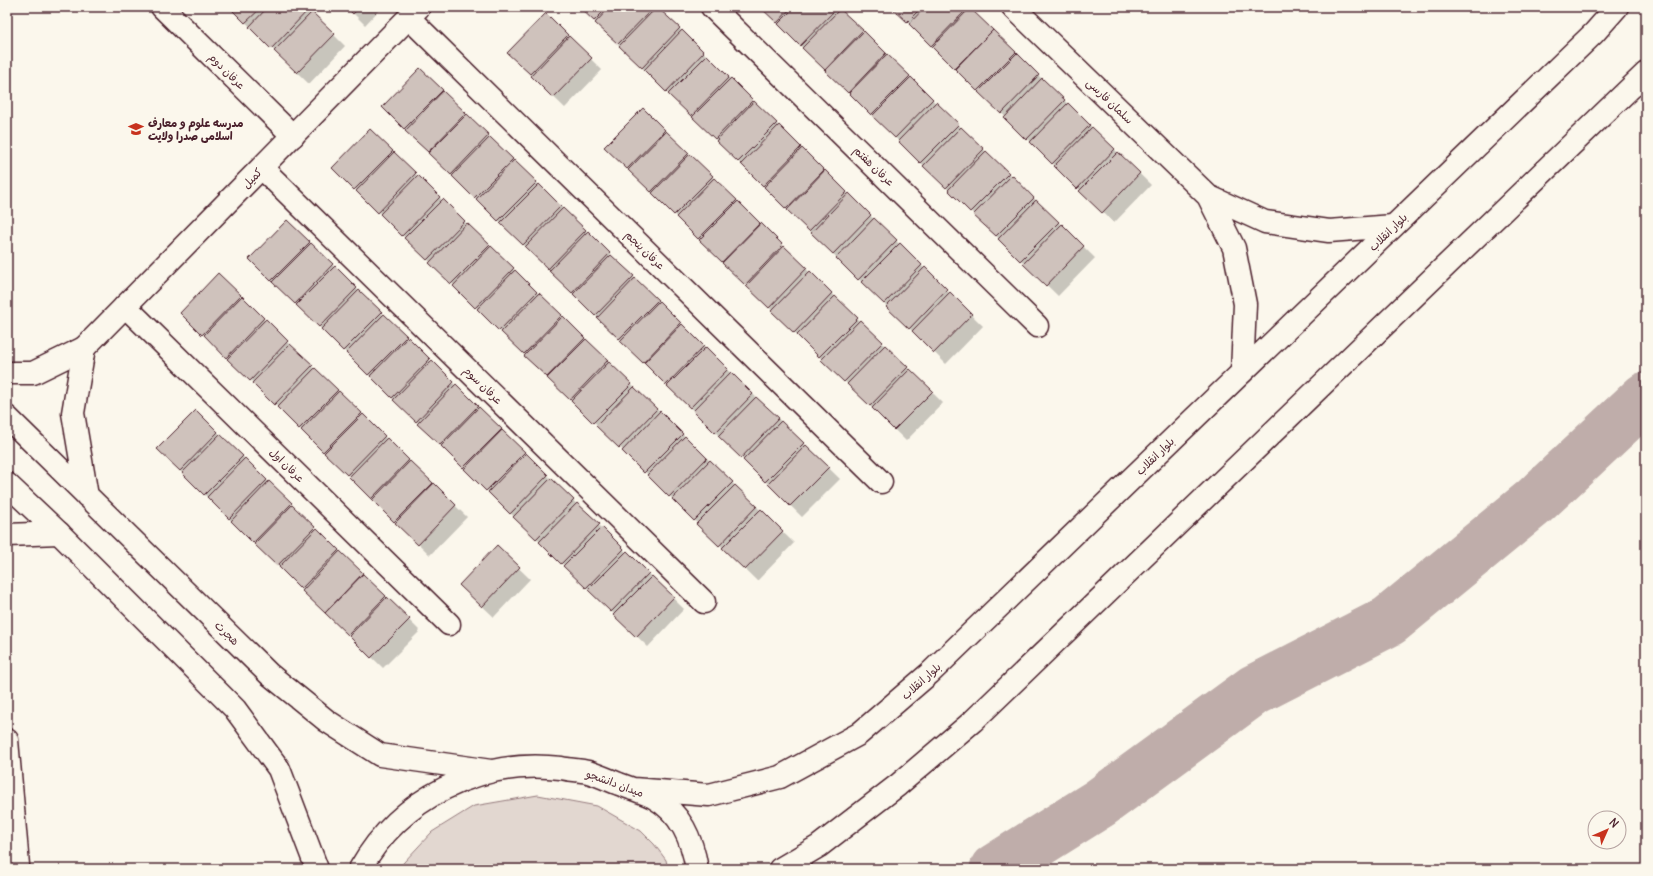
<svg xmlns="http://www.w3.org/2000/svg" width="1653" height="876" viewBox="0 0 1653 876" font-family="Delius,'Playpen Sans Arabic',sans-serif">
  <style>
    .green { fill: #e2d7d0; stroke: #967b7e }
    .shadow { fill: #0003 }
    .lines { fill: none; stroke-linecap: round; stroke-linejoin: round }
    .river { stroke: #bfadaa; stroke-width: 51 }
    .building { fill: #cfc2bc; stroke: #4a1f2b }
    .minor-casing { stroke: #4a1f2b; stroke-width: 25 }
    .tertiary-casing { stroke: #4a1f2b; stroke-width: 25 }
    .secondary-casing { stroke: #4a1f2b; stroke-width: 25 }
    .minor { stroke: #fbf7ec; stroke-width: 22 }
    .tertiary { stroke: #fbf7ec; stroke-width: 22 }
    .secondary { stroke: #fbf7ec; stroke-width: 22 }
    .labels { text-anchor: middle; stroke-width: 3.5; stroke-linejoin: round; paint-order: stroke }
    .street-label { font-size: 11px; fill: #4a1f2b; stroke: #fbf7ec }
    .poi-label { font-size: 11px; font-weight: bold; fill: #4a1f2b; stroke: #fbf7ec; text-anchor: start }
  </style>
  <rect width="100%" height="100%" fill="#fbf7ec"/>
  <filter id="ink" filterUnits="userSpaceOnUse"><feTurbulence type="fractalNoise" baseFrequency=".025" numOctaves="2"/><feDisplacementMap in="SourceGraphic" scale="8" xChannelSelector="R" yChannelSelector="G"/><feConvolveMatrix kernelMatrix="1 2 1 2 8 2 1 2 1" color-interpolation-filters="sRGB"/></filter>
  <g filter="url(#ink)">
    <path class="green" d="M 538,795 L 597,806 L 641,831 L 654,844 L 666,860 L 668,869 L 399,869 L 404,862 L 432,832 L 474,806 Z"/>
    <path class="shadow" d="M 230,7 L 306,7 L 345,46 L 309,84 Z
      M 347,7 L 382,7 L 365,25 Z
      M 580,7 L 657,7 L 983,326 L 946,364 Z
      M 761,7 L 837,7 L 1095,258 L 1058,296 Z
      M 893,7 L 968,7 L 1151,185 L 1114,223 Z
      M 546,15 L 602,70 L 565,108 L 508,53 Z
      M 420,69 L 840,479 L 802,517 L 383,107 Z
      M 643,109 L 943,403 L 906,441 L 605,147 Z
      M 370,130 L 794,543 L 757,581 L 334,168 Z
      M 287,221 L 684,609 L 648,647 L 250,259 Z
      M 218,275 L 467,517 L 430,555 L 182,313 Z
      M 196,411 L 420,631 L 383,668 L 170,461 Z
      M 497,547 L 530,579 L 494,617 L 460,585 Z"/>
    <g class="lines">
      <path class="river" d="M 995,869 L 1100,803 L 1254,690 L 1389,621 L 1534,502 L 1646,397"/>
    </g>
    <path class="building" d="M 229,7 L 262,7 L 245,23 Z
      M 268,7 L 307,7 L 309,9 L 271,49 L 249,27 Z
      M 346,7 L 360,7 L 353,14 Z
      M 579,7 L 608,7 L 594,21 Z
      M 610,7 L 654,7 L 618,44 L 595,23 Z
      M 657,7 L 680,28 L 642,68 L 619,46 Z
      M 760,7 L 792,7 L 777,23 Z
      M 795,7 L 838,7 L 800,46 L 778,24 Z
      M 891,7 L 922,7 L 907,22 Z
      M 925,7 L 969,7 L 931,46 L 909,24 Z
      M 970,8 L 993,30 L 954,69 L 932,47 Z
      M 840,9 L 863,30 L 825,70 L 802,48 Z
      M 312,12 L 335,34 L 297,73 L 274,51 Z
      M 546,13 L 568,35 L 530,74 L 507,53 Z
      M 682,30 L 704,52 L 666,92 L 644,70 Z
      M 993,30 L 1016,52 L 977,91 L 955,69 Z
      M 864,31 L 886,53 L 848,93 L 825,71 Z
      M 569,36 L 592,58 L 553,98 L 531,76 Z
      M 1017,53 L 1039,75 L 1001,114 L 978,92 Z
      M 887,54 L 910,76 L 871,115 L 849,93 Z
      M 707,55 L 729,77 L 691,116 L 668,94 Z
      M 420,68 L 443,90 L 404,129 L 382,107 Z
      M 911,77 L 933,99 L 895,138 L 872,116 Z
      M 731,78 L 753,100 L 715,139 L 692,117 Z
      M 1042,78 L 1065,100 L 1026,140 L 1004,118 Z
      M 443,91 L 466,113 L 428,152 L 405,131 Z
      M 754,101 L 777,123 L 738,162 L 716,141 Z
      M 936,102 L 959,124 L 920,163 L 898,141 Z
      M 1068,103 L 1090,125 L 1052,164 L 1030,142 Z
      M 643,108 L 665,130 L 627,169 L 604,147 Z
      M 467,114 L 489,135 L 451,175 L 428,153 Z
      M 779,125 L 801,147 L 763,186 L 741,164 Z
      M 961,127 L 984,149 L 946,188 L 923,166 Z
      M 1092,127 L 1115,149 L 1077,189 L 1054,166 Z
      M 370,129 L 393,151 L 354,190 L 332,168 Z
      M 666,131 L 689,153 L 651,192 L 628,170 Z
      M 490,137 L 513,159 L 474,198 L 452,176 Z
      M 802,148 L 824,170 L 786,209 L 764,187 Z
      M 986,151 L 1009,173 L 970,212 L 948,190 Z
      M 394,152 L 416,173 L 378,213 L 356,191 Z
      M 1118,152 L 1140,173 L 1102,213 L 1079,191 Z
      M 690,154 L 713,176 L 674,215 L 652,193 Z
      M 514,160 L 537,182 L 498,221 L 476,199 Z
      M 825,170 L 847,192 L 809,231 L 787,210 Z
      M 418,175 L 440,197 L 402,236 L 380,214 Z
      M 1012,175 L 1034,198 L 996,236 L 973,215 Z
      M 714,178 L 737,200 L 698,239 L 676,217 Z
      M 539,184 L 561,206 L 523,245 L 500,223 Z
      M 849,193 L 871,215 L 833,254 L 811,233 Z
      M 443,199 L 465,221 L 427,260 L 404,238 Z
      M 1036,200 L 1059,222 L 1020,261 L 998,239 Z
      M 738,201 L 760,223 L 722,262 L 699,240 Z
      M 563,208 L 586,230 L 548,269 L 525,247 Z
      M 874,218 L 897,240 L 858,280 L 836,258 Z
      M 287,220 L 310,242 L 271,281 L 249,259 Z
      M 467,223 L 490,245 L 451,284 L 429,263 Z
      M 761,223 L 783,245 L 745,285 L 722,263 Z
      M 1062,224 L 1084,246 L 1046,286 L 1023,264 Z
      M 588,231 L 610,253 L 572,293 L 549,271 Z
      M 311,243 L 333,264 L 295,304 L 272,282 Z
      M 900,243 L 922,265 L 884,304 L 861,282 Z
      M 491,246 L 514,268 L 475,308 L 453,286 Z
      M 784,246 L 807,268 L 769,308 L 746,286 Z
      M 611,255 L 634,276 L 595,316 L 573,294 Z
      M 335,266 L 357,288 L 319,327 L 296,305 Z
      M 925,267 L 947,289 L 909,329 L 886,307 Z
      M 515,270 L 537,292 L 499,331 L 477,309 Z
      M 810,271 L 832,293 L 794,333 L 771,311 Z
      M 218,273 L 241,295 L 202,335 L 180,313 Z
      M 635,278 L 658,300 L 619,339 L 597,318 Z
      M 359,290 L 382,312 L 343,351 L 321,329 Z
      M 950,292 L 972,314 L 934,353 L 912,331 Z
      M 539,293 L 562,315 L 524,354 L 501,332 Z
      M 242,296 L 264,318 L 226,358 L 204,335 Z
      M 835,296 L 858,318 L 819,357 L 797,335 Z
      M 659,301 L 681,323 L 643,363 L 620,341 Z
      M 384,314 L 407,336 L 368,375 L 346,353 Z
      M 563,316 L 585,338 L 547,377 L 524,356 Z
      M 266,319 L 288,341 L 250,381 L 227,359 Z
      M 860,320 L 883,342 L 844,382 L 821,360 Z
      M 682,324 L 704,346 L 666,385 L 644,363 Z
      M 408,337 L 430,359 L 392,398 L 370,376 Z
      M 586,339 L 608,360 L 570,400 L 547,378 Z
      M 290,344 L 313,365 L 274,405 L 252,383 Z
      M 885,345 L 908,367 L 870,406 L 847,384 Z
      M 706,347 L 728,369 L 690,408 L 667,386 Z
      M 432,360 L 454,382 L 416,422 L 393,400 Z
      M 609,362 L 632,384 L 593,423 L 571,401 Z
      M 315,368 L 338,390 L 299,429 L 277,407 Z
      M 910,369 L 933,391 L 894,430 L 872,408 Z
      M 731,372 L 753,394 L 715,433 L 693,411 Z
      M 456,384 L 478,406 L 440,445 L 417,424 Z
      M 634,387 L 657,409 L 619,448 L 596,426 Z
      M 339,391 L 362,413 L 323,452 L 301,430 Z
      M 756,397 L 779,418 L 741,458 L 718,436 Z
      M 479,407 L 502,429 L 463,468 L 441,446 Z
      M 196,410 L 218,432 L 180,471 L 157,449 Z
      M 660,411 L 683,434 L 644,473 L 622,451 Z
      M 363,414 L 385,436 L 347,475 L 324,453 Z
      M 781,421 L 804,443 L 765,482 L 743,460 Z
      M 502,430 L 525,452 L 486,491 L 464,469 Z
      M 220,434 L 243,456 L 204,495 L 182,473 Z
      M 685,436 L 707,458 L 669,497 L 647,475 Z
      M 387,438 L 409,460 L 371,499 L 349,477 Z
      M 806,445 L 829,467 L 790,506 L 768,484 Z
      M 526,453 L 548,475 L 510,514 L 488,492 Z
      M 245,458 L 267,480 L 229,519 L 207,497 Z
      M 710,460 L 733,482 L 694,521 L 672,499 Z
      M 410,461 L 433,483 L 394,522 L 372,500 Z
      M 551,478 L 574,500 L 536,539 L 513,517 Z
      M 269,481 L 292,503 L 253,543 L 231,521 Z
      M 434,483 L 456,505 L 418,545 L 395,523 Z
      M 735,485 L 757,506 L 719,546 L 696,524 Z
      M 577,503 L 600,524 L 561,564 L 539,542 Z
      M 292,505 L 315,527 L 277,566 L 254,544 Z
      M 761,509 L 783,531 L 745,570 L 722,548 Z
      M 602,527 L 624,549 L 586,588 L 563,566 Z
      M 317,528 L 339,550 L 301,589 L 279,567 Z
      M 497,545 L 520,567 L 482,607 L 459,585 Z
      M 340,551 L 363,573 L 325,613 L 302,591 Z
      M 627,551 L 649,573 L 611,612 L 588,590 Z
      M 363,574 L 386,596 L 348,635 L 325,613 Z
      M 652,576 L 674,597 L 636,637 L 613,615 Z
      M 387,597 L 410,619 L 371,658 L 349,636 Z"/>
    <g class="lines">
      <g class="minor-casing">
        <path id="minor" d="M 162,7 L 293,136
          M 712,7 L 1037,326
          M 409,18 L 881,482
          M 262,168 L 704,602
          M 125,306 L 449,624
          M 7,740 L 18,865"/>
      </g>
      <g class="tertiary-casing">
        <path id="tertiary" d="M 1013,7 L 1208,196 L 1265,222 L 1329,231 L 1393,226
          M 1208,196 L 1234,248 L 1245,304 L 1242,372
          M 84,348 L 419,7
          M 7,535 L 59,533"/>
      </g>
      <g class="secondary-casing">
        <path id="secondary" d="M 84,348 L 73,413 L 87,496
          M 7,373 L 33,373 L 84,348
          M 7,417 L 269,674 L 327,721 L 380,755 L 491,771
          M 7,484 L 59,533 L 235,709 L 279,769 L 317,869
          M 633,789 L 709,795 L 780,777 L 859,734 L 930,673 L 1594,33 L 1617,7
          M 360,869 C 400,798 480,758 561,768 C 570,770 579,770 588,772 C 598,775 609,780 619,784 C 630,788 642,792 653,797 C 681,813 692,839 697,869
          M 780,869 L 819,846 L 898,785 L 973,721 L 1646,73"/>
      </g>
      <use href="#minor" class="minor"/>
      <use href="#tertiary" class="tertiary"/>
      <use href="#secondary" class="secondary"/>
    </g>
  </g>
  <defs>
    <g id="school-bare" transform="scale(1.2)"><path d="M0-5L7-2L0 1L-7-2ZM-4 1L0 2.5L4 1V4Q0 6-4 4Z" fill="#c8321e" stroke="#fbf7ec" stroke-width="2.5" paint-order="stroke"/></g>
  </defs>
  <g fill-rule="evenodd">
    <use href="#school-bare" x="136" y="129"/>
  </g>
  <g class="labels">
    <g class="street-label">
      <text transform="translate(227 71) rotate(45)" y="4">عرفان دوم</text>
      <text transform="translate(1110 101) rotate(44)" y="4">سلمان فارسی</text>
      <text transform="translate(874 166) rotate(44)" y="4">عرفان هفتم</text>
      <text transform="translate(252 178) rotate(-45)" y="4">کمیل</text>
      <text transform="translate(1388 232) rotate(-44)" y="4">بلوار انقلاب</text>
      <text transform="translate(645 250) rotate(44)" y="4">عرفان پنجم</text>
      <text transform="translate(483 385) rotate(44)" y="4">عرفان سوم</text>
      <text transform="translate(1155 456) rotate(-44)" y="4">بلوار انقلاب</text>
      <text transform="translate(287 465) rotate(44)" y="4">عرفان اول</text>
      <text transform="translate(227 633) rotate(44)" y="4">هجرت</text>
      <text transform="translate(921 681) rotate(-42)" y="4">بلوار انقلاب</text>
      <text transform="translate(615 783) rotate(20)" y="4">میدان دانشجو</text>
    </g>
    <g class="poi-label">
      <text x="148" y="127">مدرسه علوم و معارف<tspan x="148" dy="13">اسلامی صدرا ولایت</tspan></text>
    </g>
  </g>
  <rect width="1653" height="876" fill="none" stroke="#fbf7ec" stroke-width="24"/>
  <rect x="12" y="12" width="1629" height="852" fill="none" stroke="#4a1f2b" stroke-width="1.5" filter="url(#ink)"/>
  <g transform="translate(1607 830) rotate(45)"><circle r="19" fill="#fbf7ec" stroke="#b4a19f"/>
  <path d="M0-3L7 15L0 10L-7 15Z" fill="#c8321e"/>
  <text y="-6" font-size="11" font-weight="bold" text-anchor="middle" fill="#4a1f2b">N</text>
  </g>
</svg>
